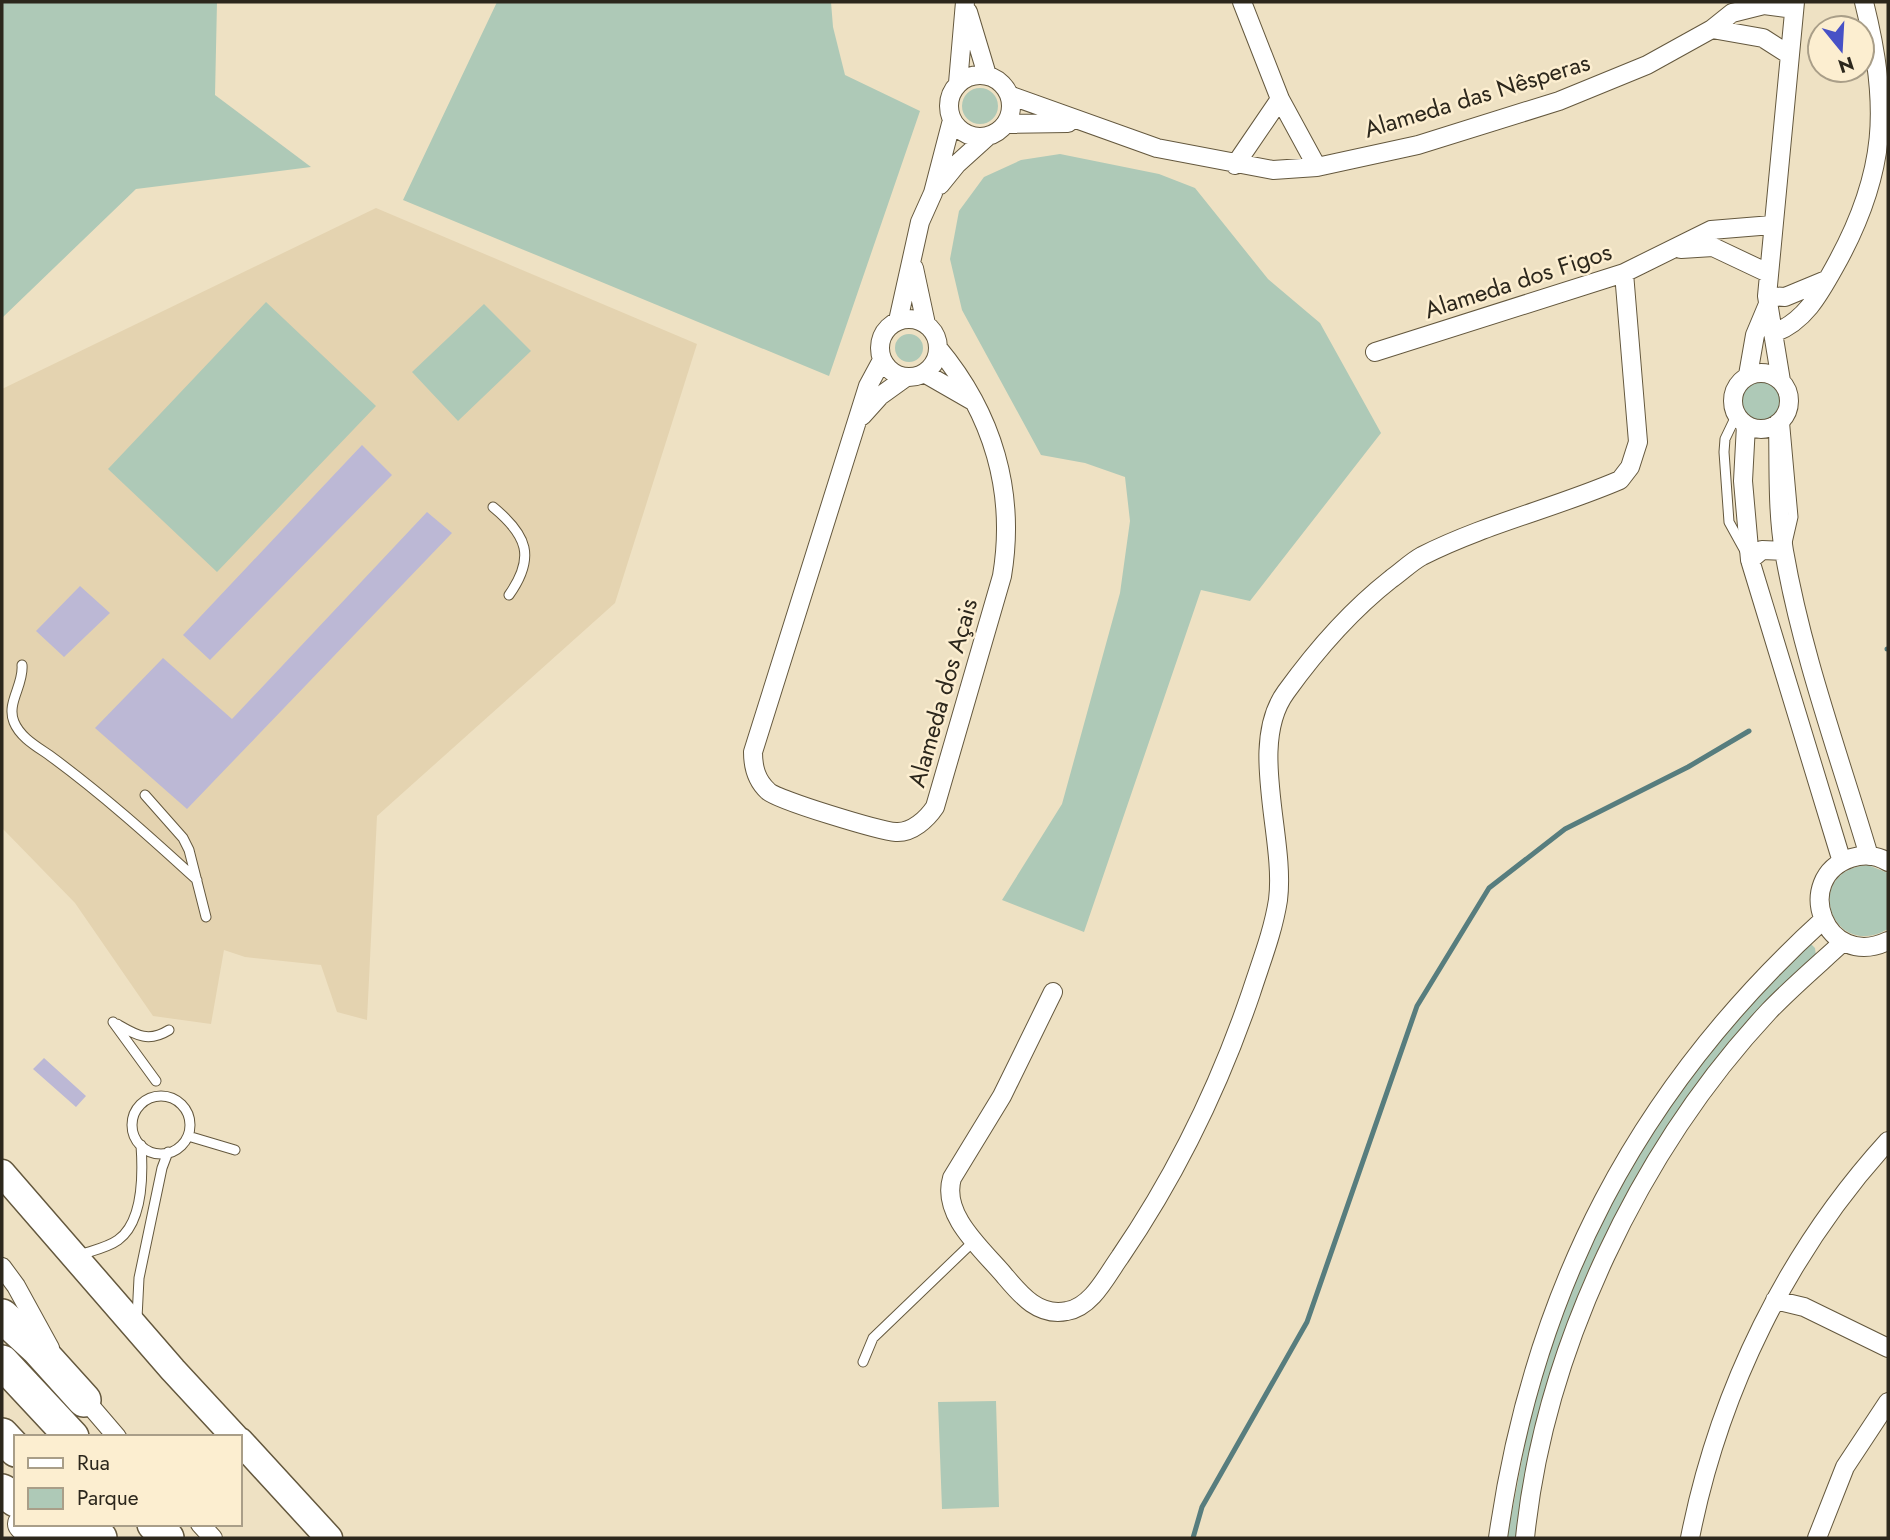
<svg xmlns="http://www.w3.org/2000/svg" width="1890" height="1540" viewBox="0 0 1890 1540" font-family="Jost,sans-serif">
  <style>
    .built { fill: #e4d3b0 }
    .green { fill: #aec9b7 }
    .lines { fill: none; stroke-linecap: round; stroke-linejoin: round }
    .stream { stroke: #577d7e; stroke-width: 5 }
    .building { fill: #bcb8d5 }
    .service-casing { stroke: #64583e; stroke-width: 11 }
    .minor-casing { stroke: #64583e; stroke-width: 20 }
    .secondary-casing { stroke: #64583e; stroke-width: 29 }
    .trunk-casing { stroke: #64583e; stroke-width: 32 }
    .motorway-casing { stroke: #64583e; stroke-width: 36 }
    .service { stroke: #fff; stroke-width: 9 }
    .minor { stroke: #fff; stroke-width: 18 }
    .secondary { stroke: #fff; stroke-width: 26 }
    .trunk { stroke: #fff; stroke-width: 30 }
    .motorway { stroke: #fff; stroke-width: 33 }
    .labels { text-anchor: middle; stroke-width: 5; stroke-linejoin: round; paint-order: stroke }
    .street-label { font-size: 24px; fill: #2c271c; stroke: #fceed0 }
  </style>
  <rect width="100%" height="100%" fill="#eee1c3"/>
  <path class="built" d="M 376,208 L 697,344 L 615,603 L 377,816 L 367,1020 L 337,1012 L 321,965 L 245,957 L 224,950 L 211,1024 L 153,1016 L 75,903 L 2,828 L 2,389 Z"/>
  <path class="green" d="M 2,2 L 217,2 L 215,95 L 311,167 L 136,189 L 2,318 Z
    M 497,2 L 831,2 L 833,27 L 845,75 L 920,111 L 829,376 L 403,200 Z
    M962 106a18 18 0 1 1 36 0a18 18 0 1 1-36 0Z
    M 1060,154 L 1159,174 L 1195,188 L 1268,279 L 1320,323 L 1381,433 L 1250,601 L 1201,590 L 1084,932 L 1002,900 L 1062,804 L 1120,593 L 1130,521 L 1125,477 L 1085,463 L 1041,455 L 962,310 L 950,259 L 959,211 L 984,177 L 1021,160 Z
    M 266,302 L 376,406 L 217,572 L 108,469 Z
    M 484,304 L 531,351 L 458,421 L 412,372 Z
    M895 348a14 14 0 1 1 28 0a14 14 0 1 1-28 0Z
    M1739 401a21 21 0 1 1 42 0a21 21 0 1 1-42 0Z
    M 1868,865 L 1888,873 L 1888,929 C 1831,962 1801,870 1868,865 Z
    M 1809,942 L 1815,948 L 1816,956 C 1795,976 1771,996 1751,1018 C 1680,1099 1594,1233 1564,1336 C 1545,1402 1534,1471 1518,1538 L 1507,1538 L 1535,1392 L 1582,1257 L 1669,1102 L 1719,1036 Z
    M 996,1401 L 999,1507 L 942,1509 L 938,1402 Z"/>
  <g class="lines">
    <path class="stream" d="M 1887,649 L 1888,649
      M 1193,1538 L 1202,1507 L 1307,1322 L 1417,1006 L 1489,888 L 1565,829 L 1688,767 L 1749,731"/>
  </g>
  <path class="building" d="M 362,445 L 392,475 L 210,660 L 183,635 Z
    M 427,512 L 452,533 L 187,809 L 95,728 L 163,658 L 232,719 Z
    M 80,586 L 110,613 L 64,657 L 36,631 Z
    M 44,1058 L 86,1096 L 76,1107 L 33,1069 Z"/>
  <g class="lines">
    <g class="service-casing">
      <path id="service" d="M 1736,416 L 1725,439 L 1724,452 L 1729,522 L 1745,551
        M 1784,417 L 1793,517 L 1787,543
        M 493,507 C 527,535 536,557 509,595
        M 22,665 C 24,685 6,703 14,722 C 20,737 36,746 49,755 C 101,793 149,836 197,880
        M 145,795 L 183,838 L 189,850 L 206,917
        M 113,1022 L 156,1081
        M 117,1024 C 136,1035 148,1043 169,1030
        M132 1125a29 29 0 1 1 58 0a29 29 0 1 1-58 0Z
        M 188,1136 L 235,1150
        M 77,1256 C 90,1251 107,1248 118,1240 C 144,1221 143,1173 141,1145
        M 137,1318 L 139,1278 L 162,1168 L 168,1152
        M 863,1362 L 873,1338 L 975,1240"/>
    </g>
    <g class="minor-casing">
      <path id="minor" d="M 1242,2 L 1280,99 L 1317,167
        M 968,12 L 987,75
        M 1712,29 L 1763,38 L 1788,54
        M949 106a31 31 0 1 1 62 0a31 31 0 1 1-62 0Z
        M 958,83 L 965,2
        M 1009,95 L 1157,148 L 1273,170 L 1317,167 L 1418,145 L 1559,101 L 1647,65 L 1712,29 L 1732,13 L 1764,5 L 1794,9
        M 1005,124 L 1068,123
        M 1235,165 L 1280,99
        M 940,185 L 957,164 L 988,136
        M 1681,249 L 1713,247 L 1768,273
        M 914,268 L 926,324
        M 1767,296 L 1785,297 L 1826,280
        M880 348a29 29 0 1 1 58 0a29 29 0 1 1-58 0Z
        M 898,321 L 920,222 L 933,193 L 952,120
        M 1774,333 C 1804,322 1819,295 1834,268 C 1887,174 1890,106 1864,2
        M 1375,352 L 1624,273 L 1711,230 L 1772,225
        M 882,360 L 868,386 L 753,752 C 753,767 756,780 768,791 C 777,800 880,831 896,832 C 912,833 927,819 935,807 L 1002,576 C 1016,492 993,414 938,348
        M1733 401a28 28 0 1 1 56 0a28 28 0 1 1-56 0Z
        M 924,373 L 971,400
        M 1748,375 L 1755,335 L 1768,304
        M 1781,381 L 1767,296 L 1795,2
        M 862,416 L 880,396 L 905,378
        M 1778,423 C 1779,466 1777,510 1784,551 C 1802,655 1839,755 1869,856
        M 1746,425 L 1743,481 L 1750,560 L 1842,862
        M 1750,560 L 1762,550 L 1784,551
        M 1888,862 C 1877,855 1863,854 1851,858 C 1791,878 1825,971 1888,941
        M 1053,992 L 1002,1096 L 952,1178 C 941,1215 982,1249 1004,1275 C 1020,1294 1038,1317 1067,1311 C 1092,1307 1107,1275 1120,1257 C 1176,1175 1219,1087 1251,993 C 1261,962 1273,932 1278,900 C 1286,837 1247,745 1286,692 C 1317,649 1349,612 1391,579 C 1401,572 1411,562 1422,556 C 1485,524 1555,508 1620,480 L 1630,467 L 1638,442 L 1624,273
        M 2,1267 L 16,1286 L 50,1348
        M 1775,1300 L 1804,1307 L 1888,1348
        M 81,1395 L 117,1437
        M 200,1524 L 213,1538
        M 1498,1538 C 1533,1290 1637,1089 1823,920
        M 1525,1538 C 1544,1350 1640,1149 1769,1011 C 1792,987 1818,965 1843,942
        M 1690,1538 C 1719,1391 1787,1252 1888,1141
        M 1817,1538 L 1845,1467 L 1888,1402"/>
    </g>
    <g class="secondary-casing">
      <path id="secondary" d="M 2,1173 L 173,1370 L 235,1437
        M 240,1441 L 329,1538"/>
    </g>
    <g class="trunk-casing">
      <path id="trunk" d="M 23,1524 L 36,1538"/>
    </g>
    <g class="motorway-casing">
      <path id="motorway" d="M 2,1316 L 37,1348 L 84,1400
        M 2,1362 L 72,1437
        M 2,1435 L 16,1450
        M 2,1491 L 16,1500
        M 53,1524 L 68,1538
        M 86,1524 L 100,1538
        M 154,1524 L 167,1538"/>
    </g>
    <use href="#service" class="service"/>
    <use href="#minor" class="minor"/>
    <use href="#secondary" class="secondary"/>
    <use href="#trunk" class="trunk"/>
    <use href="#motorway" class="motorway"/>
  </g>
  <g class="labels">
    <g class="street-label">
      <text transform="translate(1477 96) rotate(-17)" y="8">Alameda das Nêsperas</text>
      <text transform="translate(1518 281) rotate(-18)" y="8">Alameda dos Figos</text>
      <text transform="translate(943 693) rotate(-74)" y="8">Alameda dos Açais</text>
    </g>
  </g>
  <rect width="1890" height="1540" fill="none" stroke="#2c271c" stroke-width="7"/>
  <rect x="14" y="1435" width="228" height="91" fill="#fceed0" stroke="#a99e88" stroke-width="2"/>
  <rect x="28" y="1458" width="35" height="10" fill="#ffffff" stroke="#a99e88" stroke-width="2"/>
  <text x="77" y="1470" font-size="21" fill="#2c271c">Rua</text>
  <rect x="28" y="1488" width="35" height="21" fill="#aec9b7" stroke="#a99e88" stroke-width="2"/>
  <text x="77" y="1505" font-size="21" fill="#2c271c">Parque</text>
  <g transform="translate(1841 49) rotate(162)"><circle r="33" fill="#fceed0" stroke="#a99e88" stroke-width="2"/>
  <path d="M0-5L12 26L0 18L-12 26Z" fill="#4751c6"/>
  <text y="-10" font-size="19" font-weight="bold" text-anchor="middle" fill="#2c271c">N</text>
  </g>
</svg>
